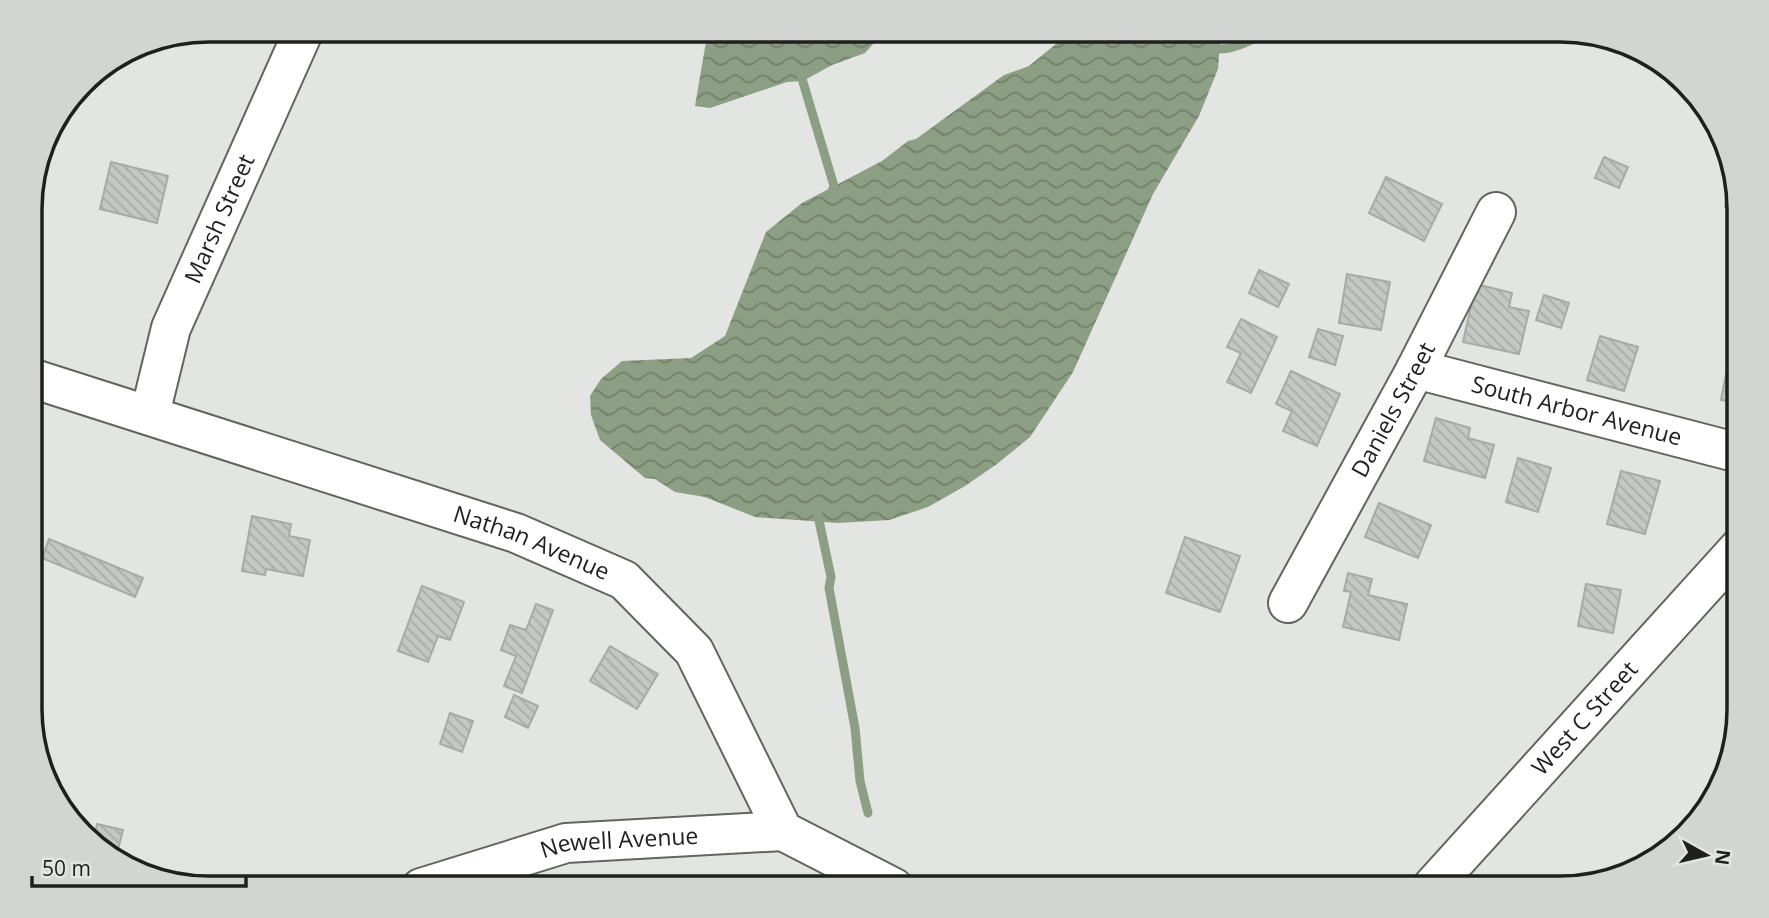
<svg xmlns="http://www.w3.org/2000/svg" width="1769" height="918" viewBox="0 0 1769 918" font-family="'Open Sans',sans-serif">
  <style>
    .water { fill: url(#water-waves) }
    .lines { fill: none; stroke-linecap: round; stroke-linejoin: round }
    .stream { stroke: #8c9e83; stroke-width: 9 }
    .building { fill: url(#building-back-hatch); stroke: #a7aaa5; stroke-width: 2 }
    .minor-casing { stroke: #626460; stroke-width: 42 }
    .major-casing { stroke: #626460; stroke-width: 42 }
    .minor { stroke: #fff; stroke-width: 38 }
    .major { stroke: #fff; stroke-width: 38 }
    .labels { text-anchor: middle; stroke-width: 6; stroke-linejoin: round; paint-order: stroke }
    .street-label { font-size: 23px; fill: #1f201e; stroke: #e2e5e1 }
    .rim { fill: none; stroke: #1f201e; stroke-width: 3.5 }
  </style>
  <defs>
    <pattern id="water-waves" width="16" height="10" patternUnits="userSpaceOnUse" patternTransform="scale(1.75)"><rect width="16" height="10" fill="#8c9e83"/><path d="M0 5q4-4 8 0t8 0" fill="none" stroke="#72806b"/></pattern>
    <pattern id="building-back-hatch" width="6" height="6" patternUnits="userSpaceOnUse" patternTransform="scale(1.75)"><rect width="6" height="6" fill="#c4c7c2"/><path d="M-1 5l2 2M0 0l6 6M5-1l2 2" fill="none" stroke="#a8aba6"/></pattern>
  </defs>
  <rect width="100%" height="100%" fill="#e2e5e1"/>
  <path class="water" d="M 708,30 L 880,30 L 881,35 L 865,53 L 832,65 L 803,81 L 787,82 L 710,108 L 695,106 Z
    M 1073,30 L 1221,30 L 1218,69 L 1199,116 L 1153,194 L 1073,372 L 1030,437 L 997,464 L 965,486 L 928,507 L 889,520 L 838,523 L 755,517 L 705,497 L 675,492 L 655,479 L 645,478 L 600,440 L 591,415 L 590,396 L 601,379 L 622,361 L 691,358 L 725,336 L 766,232 L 802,203 L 882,161 L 908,141 L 916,139 L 1004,75 L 1029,66 Z"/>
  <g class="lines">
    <path class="stream" d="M 1211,48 C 1229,53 1254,39 1271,30
      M 800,72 L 834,186 L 830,197
      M 817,511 L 831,577 L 829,588 L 855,728 L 860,781 L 868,813"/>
  </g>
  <path class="building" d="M 1604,157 L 1628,167 L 1619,188 L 1595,178 Z
    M 111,162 L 168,176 L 157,223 L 100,209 Z
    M 1386,177 L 1442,204 L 1424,241 L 1369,213 Z
    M 1729,181 L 1737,183 L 1738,186 L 1738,209 L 1725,207 Z
    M 1259,270 L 1289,284 L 1278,307 L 1249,293 Z
    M 1347,274 L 1390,282 L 1381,330 L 1339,323 Z
    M 1476,284 L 1512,293 L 1509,307 L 1529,311 L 1519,354 L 1463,342 Z
    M 1544,295 L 1569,303 L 1561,328 L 1536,320 Z
    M 1241,319 L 1277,337 L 1251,393 L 1227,382 L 1241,353 L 1227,347 Z
    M 1318,329 L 1343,336 L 1335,365 L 1309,357 Z
    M 1600,336 L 1638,347 L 1624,391 L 1587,380 Z
    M 1730,353 L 1738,354 L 1738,403 L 1721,400 Z
    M 1291,371 L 1340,394 L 1317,446 L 1283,431 L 1292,411 L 1276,404 Z
    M 1436,418 L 1470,428 L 1468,438 L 1494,445 L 1485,478 L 1424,461 Z
    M 1518,458 L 1551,468 L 1538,512 L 1506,502 Z
    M 1621,471 L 1660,481 L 1645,534 L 1607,524 Z
    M 1379,503 L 1431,525 L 1418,558 L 1365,537 Z
    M 252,516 L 291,524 L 289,536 L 310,540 L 303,576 L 266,569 L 265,575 L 242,571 Z
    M 1185,537 L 1240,556 L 1220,612 L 1166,593 Z
    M 49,539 L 143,578 L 135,597 L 42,558 Z
    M 1348,573 L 1372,579 L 1368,595 L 1407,604 L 1399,640 L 1343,627 L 1351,592 L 1344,591 Z
    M 1586,584 L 1621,590 L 1613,633 L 1578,626 Z
    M 422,586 L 464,602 L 450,640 L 438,636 L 428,662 L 398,651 Z
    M 536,604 L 553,610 L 522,693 L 504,686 L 516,656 L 501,650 L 510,625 L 526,630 Z
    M 610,646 L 658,674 L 637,709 L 590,681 Z
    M 514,695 L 538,706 L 528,728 L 505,717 Z
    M 450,713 L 473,721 L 462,752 L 440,744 Z
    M 97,824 L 123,830 L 116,858 L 94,838 Z"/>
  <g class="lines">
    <g class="minor-casing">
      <g id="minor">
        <path id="s1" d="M 1416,369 L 1739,453"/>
        <path id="s2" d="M 31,378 L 516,533 L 624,580 L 694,651 L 783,831 L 894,888"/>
        <path id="s3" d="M 150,414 L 171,328 L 304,30"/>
        <path id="s4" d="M 1288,603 L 1416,369 L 1496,212"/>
        <path id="s5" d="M 421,888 L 566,843 L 783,831"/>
      </g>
    </g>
    <g class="major-casing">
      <g id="major">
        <path id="s6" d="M 1431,888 L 1739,548"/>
      </g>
    </g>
    <use href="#minor" class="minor"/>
    <use href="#major" class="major"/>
  </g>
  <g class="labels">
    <g class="street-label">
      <text dy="8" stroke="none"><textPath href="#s3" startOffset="208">Marsh Street</textPath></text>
      <text dy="8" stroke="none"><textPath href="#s4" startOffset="220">Daniels Street</textPath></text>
      <text dy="8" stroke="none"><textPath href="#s1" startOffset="166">South Arbor Avenue</textPath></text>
      <text dy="8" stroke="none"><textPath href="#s2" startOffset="527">Nathan Avenue</textPath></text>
      <text dy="8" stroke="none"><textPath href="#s6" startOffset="229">West C Street</textPath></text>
      <text dy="8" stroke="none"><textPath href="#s5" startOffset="205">Newell Avenue</textPath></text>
    </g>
  </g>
  <path d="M0 0H1769V918H0ZM209 42H1560A167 167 0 0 1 1727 209V709A167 167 0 0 1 1560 876H209A167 167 0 0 1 42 709V209A167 167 0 0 1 209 42Z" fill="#d2d5d1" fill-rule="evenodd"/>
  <path class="rim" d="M209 42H1560A167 167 0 0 1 1727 209V709A167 167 0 0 1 1560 876H209A167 167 0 0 1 42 709V209A167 167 0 0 1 209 42Z"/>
  <g transform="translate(1706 855) rotate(98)" stroke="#e2e5e1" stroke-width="5" paint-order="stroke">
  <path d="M0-5L12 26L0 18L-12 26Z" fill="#1f201e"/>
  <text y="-10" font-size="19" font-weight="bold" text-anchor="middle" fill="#1f201e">N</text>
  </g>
  <path d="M32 876v10h214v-10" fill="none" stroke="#1f201e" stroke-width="3.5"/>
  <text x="42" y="876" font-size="21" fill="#1f201e" stroke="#e2e5e1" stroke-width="5" paint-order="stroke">50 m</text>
</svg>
